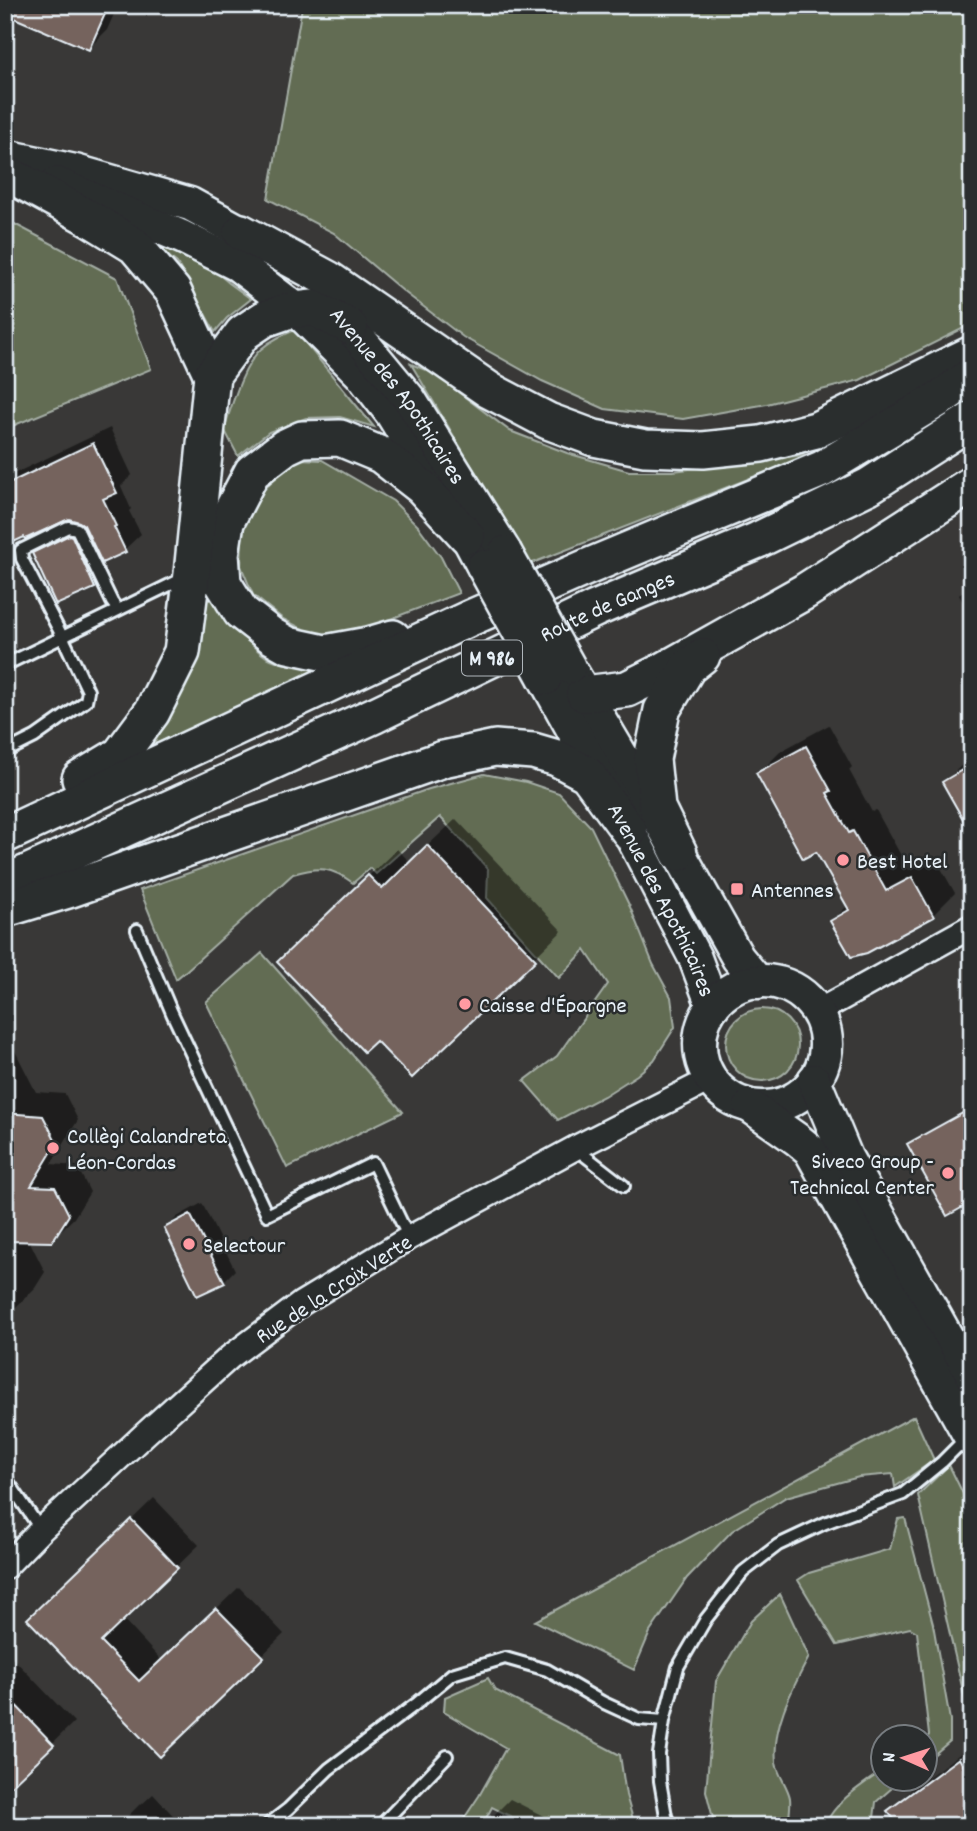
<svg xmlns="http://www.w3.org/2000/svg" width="977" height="1831" viewBox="0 0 977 1831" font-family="Dekko,sans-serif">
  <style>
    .green { fill: #626c53; stroke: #a5aea6; stroke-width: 2 }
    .shadow { fill: #0007 }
    .building { fill: #74635d; stroke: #e8f1f8; stroke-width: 2 }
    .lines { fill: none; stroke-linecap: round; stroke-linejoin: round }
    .lane-casing { stroke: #e8f1f8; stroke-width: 16 }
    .street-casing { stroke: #e8f1f8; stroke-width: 28 }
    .secondary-casing { stroke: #e8f1f8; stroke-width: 37 }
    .primary-casing { stroke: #e8f1f8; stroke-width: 40 }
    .lane { stroke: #2a2d2e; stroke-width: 10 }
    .street { stroke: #2a2d2e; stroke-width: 23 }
    .secondary { stroke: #2a2d2e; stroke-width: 32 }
    .primary { stroke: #2a2d2e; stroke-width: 35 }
    .secondary-bridge-casing { stroke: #e8f1f8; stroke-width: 37; stroke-linecap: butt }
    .secondary-bridge { stroke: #2a2d2e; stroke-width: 32 }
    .poi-dot { fill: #ff9aa2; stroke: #2a2d2e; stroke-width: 2.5 }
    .labels { text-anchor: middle; stroke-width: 5; stroke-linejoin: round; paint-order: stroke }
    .shield { fill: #2a2d2e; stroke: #afb6bb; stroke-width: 2 }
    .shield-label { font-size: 21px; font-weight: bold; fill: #e8f1f8 }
    .street-label { font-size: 23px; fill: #e8f1f8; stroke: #2a2d2e }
    .poi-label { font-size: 23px; fill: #e8f1f8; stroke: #2a2d2e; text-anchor: start }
  </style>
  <rect width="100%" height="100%" fill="#393837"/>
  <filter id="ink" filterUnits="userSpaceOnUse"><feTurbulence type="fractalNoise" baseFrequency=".0143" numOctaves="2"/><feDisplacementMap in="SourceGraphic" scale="14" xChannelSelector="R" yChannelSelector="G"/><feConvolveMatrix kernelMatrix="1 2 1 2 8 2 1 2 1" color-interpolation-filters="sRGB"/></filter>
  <g filter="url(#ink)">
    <path class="green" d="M 306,5 L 972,5 L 972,324 L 860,380 L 767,404 L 683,419 L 605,409 L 542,381 L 463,337 L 403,291 L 334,233 L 268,199 L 302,7 Z
      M 5,219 L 117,278 L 151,369 L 5,429 Z
      M 141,235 L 202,260 L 229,283 L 251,299 L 227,318 L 215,332 L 177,263 Z
      M 295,330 L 374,427 L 340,417 L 306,418 L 269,432 L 238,456 L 224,429 C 232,405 243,365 261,349 C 271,340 283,335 295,330 Z
      M 411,364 L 433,373 L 510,431 L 567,453 L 629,471 L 673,471 L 812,454 L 530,564 Z
      M 300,459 L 322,460 L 393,501 L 418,526 L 441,557 L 459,593 L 356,632 L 318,637 L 283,619 L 253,595 L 241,566 L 242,539 L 246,517 L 260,494 L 279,474 Z
      M 206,577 C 220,599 244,643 265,656 C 285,667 308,667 330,669 L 153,745 L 177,704 L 188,678 Z
      M 484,774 L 526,782 L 559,793 L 591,827 L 630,907 L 653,964 L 671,997 L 675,1027 L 654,1060 L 637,1075 L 604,1096 L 558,1120 L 524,1081 L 557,1056 L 608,984 L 585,950 L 559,978 L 487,898 L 488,869 L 440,817 L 376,874 L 370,868 L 353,883 C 331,867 319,866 293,874 L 187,970 L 176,979 L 140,890 L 429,789 Z
      M 262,953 L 403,1112 L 287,1168 L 206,1002 Z
      M726 1045a36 36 0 1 1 72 0a36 36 0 1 1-72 0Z
      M 914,1416 L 934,1460 L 895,1487 L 893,1474 L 859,1477 L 786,1497 L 732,1531 L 687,1578 L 650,1632 L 634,1670 L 535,1621 Z
      M 949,1465 L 972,1512 L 972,1761 L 969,1755 L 968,1713 L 918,1495 Z
      M 905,1518 L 933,1624 L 950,1720 L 950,1741 L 925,1762 L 925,1741 L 929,1735 L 917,1632 L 910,1628 L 837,1645 L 798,1580 L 809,1573 L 890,1549 L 898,1519 Z
      M 780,1594 L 809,1657 C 793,1688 772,1725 776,1762 C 777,1774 788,1786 790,1798 C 791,1806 789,1817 788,1826 L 715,1826 L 706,1791 L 716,1681 L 751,1621 Z
      M 488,1678 L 495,1690 L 620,1755 L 626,1795 L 635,1826 L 530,1826 L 492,1807 L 482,1826 L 459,1826 L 479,1796 L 506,1748 L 444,1712 L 445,1697 Z
      M 882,1771 L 883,1778 L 898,1779 L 900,1781 L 876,1802 L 873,1826 L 824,1826 C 837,1800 859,1787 882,1771 Z"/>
    <path class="shadow" d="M 8,5 L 118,5 L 107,30 L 89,48 Z
      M 110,428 L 132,475 L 121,486 L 131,509 L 129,511 L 141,534 L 124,550 L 85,524 L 69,517 L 5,544 L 5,478 Z
      M 80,527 L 103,577 L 94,587 L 34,554 L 44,544 Z
      M 972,583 L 972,619 L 959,595 Z
      M 829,725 L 852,767 L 849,770 L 872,812 L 876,810 L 909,870 L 934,856 L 955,893 L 933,915 L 832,921 L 848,905 L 817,849 L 759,773 L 781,751 Z
      M 972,759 L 972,831 L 944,782 L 962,765 Z
      M 456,819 L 562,931 L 412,1076 L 307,935 L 397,849 L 410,862 Z
      M 5,1044 L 12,1045 L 36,1092 L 65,1094 L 78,1120 L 51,1164 L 77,1166 L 90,1192 L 74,1218 L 51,1240 L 29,1240 L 45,1272 L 35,1288 L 12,1311 L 5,1310 Z
      M 202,1203 L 235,1270 L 224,1281 L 166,1228 L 177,1217 Z
      M 154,1498 L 199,1545 L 123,1619 L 162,1661 L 239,1587 L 284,1634 L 160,1755 L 52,1597 Z
      M 10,1655 L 74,1722 L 5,1790 L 5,1659 Z
      M 972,1745 L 972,1826 L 890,1811 L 912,1789 Z
      M 153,1794 L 183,1826 L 118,1826 L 140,1804 L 141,1805 Z
      M 510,1799 L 563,1826 L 511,1826 L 496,1818 L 496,1822 L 503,1826 L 487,1826 L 491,1818 Z"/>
    <path class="building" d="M 5,5 L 109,5 L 89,50 L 5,14 Z
      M 93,443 L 117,493 L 103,499 L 116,526 L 114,527 L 126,552 L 102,563 L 84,525 L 79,522 L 69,519 L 25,539 L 24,537 L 5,546 L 5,485 Z
      M 69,535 L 72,536 L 95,588 L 56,605 L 32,553 Z
      M 806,746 L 831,791 L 827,793 L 849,833 L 853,831 L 886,891 L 912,877 L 934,917 L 867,953 L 851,957 L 830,921 L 849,910 L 816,852 L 803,859 L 756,773 Z
      M 972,764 L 972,835 L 942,782 Z
      M 427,845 L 536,960 L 412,1078 L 376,1041 L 364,1052 L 277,962 L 368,875 L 382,889 Z
      M 972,1108 L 972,1202 L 947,1216 L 907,1144 Z
      M 5,1113 L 43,1116 L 57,1143 L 31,1186 L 55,1187 L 69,1215 L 52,1242 L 5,1241 Z
      M 190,1214 L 225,1283 L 197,1296 L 164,1228 Z
      M 131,1519 L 178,1568 L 101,1642 L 139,1681 L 216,1608 L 264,1657 L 160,1757 L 27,1619 Z
      M 5,1694 L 54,1745 L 5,1792 Z
      M 959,1758 L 972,1782 L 972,1826 L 900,1826 L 887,1811 Z"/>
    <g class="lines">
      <g class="lane-casing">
        <path id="lane" d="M 5,665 L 184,578
          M 5,752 L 35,737 L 86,701 L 88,691 L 63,638 L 22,559 L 21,550 L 68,527 L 77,529 L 112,602 L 118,610
          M 137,930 L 172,1013 L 267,1215 L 373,1163 L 409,1238
          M 575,1148 L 624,1186
          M 5,1477 L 41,1530
          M 266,1826 L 288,1809 L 329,1769 L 416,1704 L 452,1674 L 505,1658 L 547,1670 L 602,1702 L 639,1719 L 664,1721
          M 380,1826 L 447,1756
          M 670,1826 L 666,1816 L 660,1781 L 659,1754 L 664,1721 L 678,1667 L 706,1619 L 743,1572 L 778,1545 L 825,1523 L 903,1494 L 942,1462 L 967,1437"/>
      </g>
      <g class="street-casing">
        <path id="street" d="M 817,1012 L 972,926
          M 5,1567 L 41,1530 L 145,1434 L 230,1357 L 302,1303 L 409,1238 L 575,1148 L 711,1079"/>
      </g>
      <g class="secondary-casing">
        <g id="secondary">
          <path d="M 5,156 L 75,171 L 190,204 L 241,232 L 262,247"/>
          <path d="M 56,183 L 182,237 L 238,265 L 297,310 L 361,374 L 392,414 L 467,536 L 483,566"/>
          <path id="s1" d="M 333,307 L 410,400 L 505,552"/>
          <path d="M 573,674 L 679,853 L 738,958 L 758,982"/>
          <path id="s2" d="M 545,679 L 629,831 L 695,958 L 713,1006"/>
          <circle cx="763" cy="1044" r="63"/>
          <path d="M 814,1080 L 846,1157 L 972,1382"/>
          <path d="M 750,1106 L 798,1140 L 810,1150 L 972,1440"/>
        </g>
      </g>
      <g class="primary-casing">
        <g id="primary">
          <path d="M 5,172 L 91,219 L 135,246 L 173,291 L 212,375"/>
          <path d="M 241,232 L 328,279 L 489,390 L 548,421 L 594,438 L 645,448 L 703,450 L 761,444 L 816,430 L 972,354"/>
          <path d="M 393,638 L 369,645 L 325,653 L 288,645 L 272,636 L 241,612 L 223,583 L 221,554 L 226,522 L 252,472 L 285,447 L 302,439 L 340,438 L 381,455 L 422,487 L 467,536"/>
          <path d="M 584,694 L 627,689 L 661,672 L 804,592 L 972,484"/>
          <path d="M 80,779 L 120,755 L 152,712 L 182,652 L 192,574 L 212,375 L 243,333 L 264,319 L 287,311 L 313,308 L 350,327"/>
          <path d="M 5,835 L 468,619 L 585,568 L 822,469 L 943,396 L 972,375"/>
          <path d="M 679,853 L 657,808 L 652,759 L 662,710 L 688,667 L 702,656"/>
          <path id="s3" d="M 5,883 L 375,715 L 595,609 L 758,540 L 869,486 L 972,420"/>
          <path d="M 5,909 L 71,889 L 443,759 L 495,748 L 533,751 L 557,758 L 587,774 L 629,831"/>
        </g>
      </g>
      <use href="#lane" class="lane"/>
      <use href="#street" class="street"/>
      <use href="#secondary" class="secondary"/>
      <use href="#primary" class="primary"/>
      <g class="secondary-bridge-casing">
        <path id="secondary-bridge" d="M 505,552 L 569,667
          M 483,566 L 545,679"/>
      </g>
      <use href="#secondary-bridge" class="secondary-bridge"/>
    </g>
  </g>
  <g class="poi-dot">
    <circle cx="843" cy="860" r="7"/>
    <rect x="730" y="882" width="14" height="14" rx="3.5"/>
    <circle cx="465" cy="1004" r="7"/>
    <circle cx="53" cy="1148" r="7"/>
    <circle cx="948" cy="1173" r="7"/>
    <circle cx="189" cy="1244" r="7"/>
  </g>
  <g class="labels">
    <rect class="shield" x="462" y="640.5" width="60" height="35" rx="5"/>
    <g class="shield-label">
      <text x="492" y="665">M 986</text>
    </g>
    <g class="street-label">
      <text dy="8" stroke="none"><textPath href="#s1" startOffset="110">Avenue des Apothicaires</textPath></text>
      <text dy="8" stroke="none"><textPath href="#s3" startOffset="663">Route de Ganges</textPath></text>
      <text dy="8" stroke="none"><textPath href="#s2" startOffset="250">Avenue des Apothicaires</textPath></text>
      <text transform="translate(333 1288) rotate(-33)" y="8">Rue de la Croix Verte</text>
    </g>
    <g class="poi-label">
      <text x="857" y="868">Best Hotel</text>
      <text x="751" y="897">Antennes</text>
      <text x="479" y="1012">Caisse d'Épargne</text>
      <text x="67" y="1143">Collègi Calandreta<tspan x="67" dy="26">Léon-Cordas</tspan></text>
      <text x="934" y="1168" text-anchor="end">Siveco Group -<tspan x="934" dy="26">Technical Center</tspan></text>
      <text x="203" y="1252">Selectour</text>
    </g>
  </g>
  <rect width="977" height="1831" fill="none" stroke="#2a2d2e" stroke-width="28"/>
  <rect x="14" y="14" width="949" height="1803" fill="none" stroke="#e8f1f8" stroke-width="2.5" filter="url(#ink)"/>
  <g transform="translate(904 1758) rotate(273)"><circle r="33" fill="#2a2d2e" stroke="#767b7f" stroke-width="2"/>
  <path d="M0-5L12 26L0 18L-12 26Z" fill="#ff9aa2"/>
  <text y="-10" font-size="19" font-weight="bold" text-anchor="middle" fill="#e8f1f8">N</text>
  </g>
</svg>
